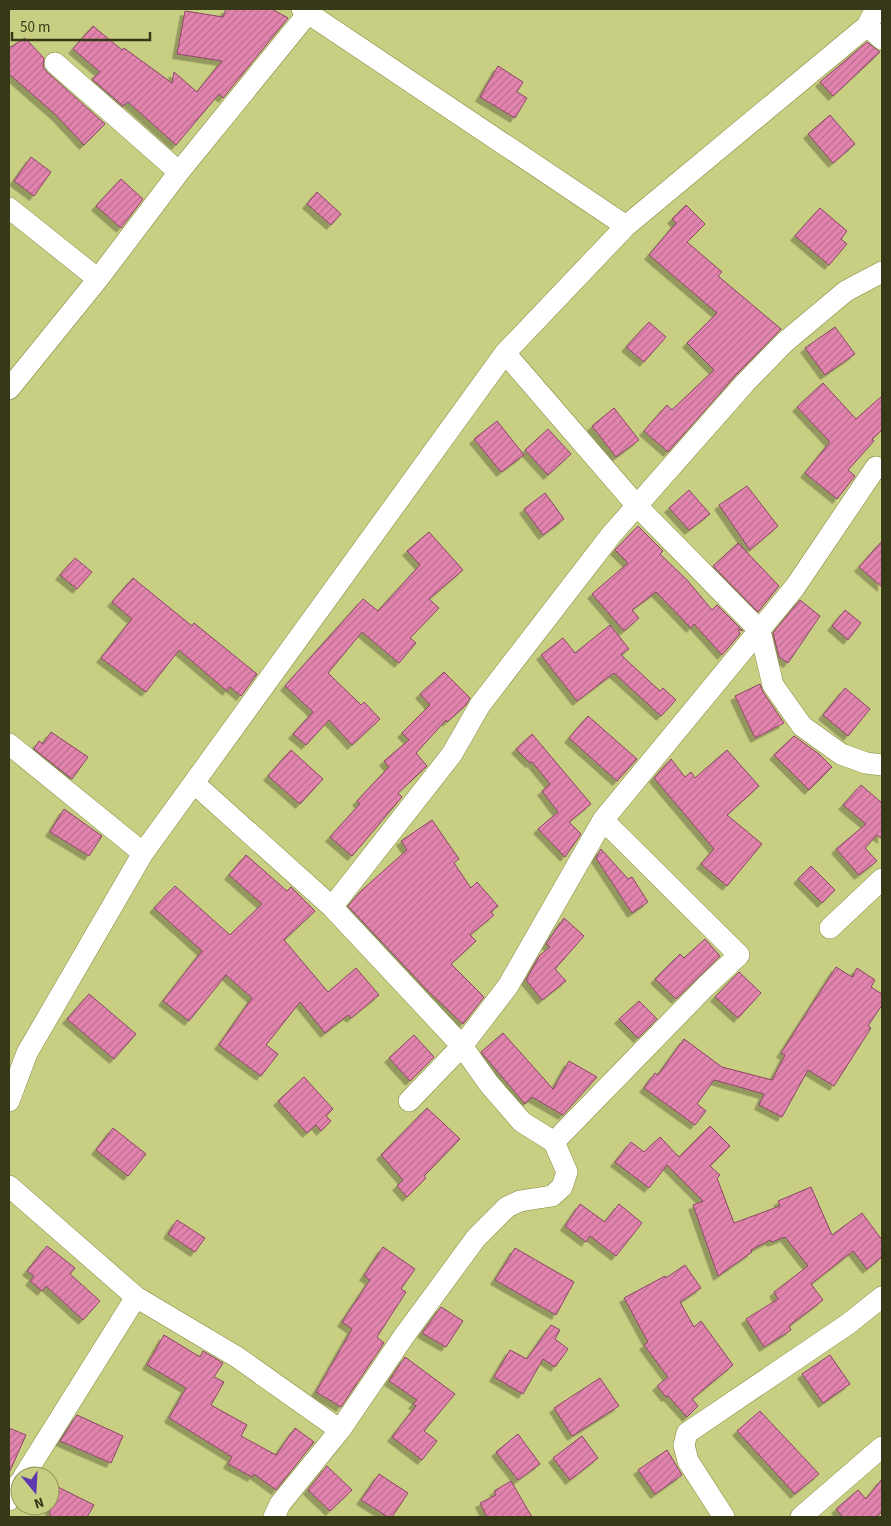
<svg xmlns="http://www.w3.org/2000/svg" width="891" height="1526" viewBox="0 0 891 1526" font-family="'Source Sans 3',sans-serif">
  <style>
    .building { fill: url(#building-hatch); stroke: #894665; filter: url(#shadow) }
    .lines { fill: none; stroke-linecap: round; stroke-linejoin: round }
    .street-casing { stroke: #83873c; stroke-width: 22 }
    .street { stroke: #fff; stroke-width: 21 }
  </style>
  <defs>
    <pattern id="building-hatch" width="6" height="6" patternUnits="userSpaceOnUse" patternTransform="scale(1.25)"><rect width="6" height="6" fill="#e384af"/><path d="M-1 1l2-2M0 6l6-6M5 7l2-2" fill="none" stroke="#b96d8d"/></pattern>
    <filter id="shadow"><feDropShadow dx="-4.5" dy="4.5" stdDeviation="0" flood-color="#0004"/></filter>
  </defs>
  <rect width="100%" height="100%" fill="#c9cf82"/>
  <path class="building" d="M 226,9 L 272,9 L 288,18 L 223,98 L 219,94 L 176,145 L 128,102 L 123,106 L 92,79 L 100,72 L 73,49 L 93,26 L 122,50 L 124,48 L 172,83 L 174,72 L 197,92 L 222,61 L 177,54 L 185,11 L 223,17 Z
    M 25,38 L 44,58 L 43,67 L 47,72 L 105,124 L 84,145 L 56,115 L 9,74 L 9,48 Z
    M 867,42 L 880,52 L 833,96 L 820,82 Z
    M 498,66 L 523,82 L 517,92 L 527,98 L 515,118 L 480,97 Z
    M 830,115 L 855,144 L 833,163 L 808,134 Z
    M 31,157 L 51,172 L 34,196 L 14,181 Z
    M 121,179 L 143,199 L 121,228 L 96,206 Z
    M 317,192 L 341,214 L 331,225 L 307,204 Z
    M 686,205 L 705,224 L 687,242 L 722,272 L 718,276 L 781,329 L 736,375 L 668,452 L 644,431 L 667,405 L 672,410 L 714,370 L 687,343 L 717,313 L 649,255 L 676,223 L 672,219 Z
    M 820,208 L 847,231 L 841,239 L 847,244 L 829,265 L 795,236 Z
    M 649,322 L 666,337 L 644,362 L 626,347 Z
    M 835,327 L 855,354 L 825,375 L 805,348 Z
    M 823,383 L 856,419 L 882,396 L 882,430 L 872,439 L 874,441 L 848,470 L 855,476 L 837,499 L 805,473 L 830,442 L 797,407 Z
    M 614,408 L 639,440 L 616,457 L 592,426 Z
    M 497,421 L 524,455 L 501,472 L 474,439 Z
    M 548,429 L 571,454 L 548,475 L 525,450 Z
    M 747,486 L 778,526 L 750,550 L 719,505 Z
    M 689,490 L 710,514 L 689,530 L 669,508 Z
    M 545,493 L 564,519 L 543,535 L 524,509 Z
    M 638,526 L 663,551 L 660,554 L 687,580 L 712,610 L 717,605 L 743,631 L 738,629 L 740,634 L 722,655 L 694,624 L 691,628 L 656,592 L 632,610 L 639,618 L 624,631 L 592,594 L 628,563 L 615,550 Z
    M 429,532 L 463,570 L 429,599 L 439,608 L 410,638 L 416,643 L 399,663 L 362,632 L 328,673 L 361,705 L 364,702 L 380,719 L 352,745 L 329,720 L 306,745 L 293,734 L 313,712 L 285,686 L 363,599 L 378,611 L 420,565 L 407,551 Z
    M 882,541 L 882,587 L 859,567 Z
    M 738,543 L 779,586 L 758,612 L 713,566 Z
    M 75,558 L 92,572 L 77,589 L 60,575 Z
    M 133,578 L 192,626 L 194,623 L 257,674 L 241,696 L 230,687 L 227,691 L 179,650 L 146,692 L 101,658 L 132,619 L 112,602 Z
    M 800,600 L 820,616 L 788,663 L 779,657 L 773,633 Z
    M 845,610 L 861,623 L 848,640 L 832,626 Z
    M 610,625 L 629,649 L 621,655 L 660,691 L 663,688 L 676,700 L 661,716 L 614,673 L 577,701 L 541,655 L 563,638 L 575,653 Z
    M 444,672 L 470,698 L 466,705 L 447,722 L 446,720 L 416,753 L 427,766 L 398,793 L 402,797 L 352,856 L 330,837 L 360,804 L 357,801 L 389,767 L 384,761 L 409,740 L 402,733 L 430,705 L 420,694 Z
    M 760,684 L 763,692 L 784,723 L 755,738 L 735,696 Z
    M 845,688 L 870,709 L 848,736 L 823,715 Z
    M 588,716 L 637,759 L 617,781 L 569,738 Z
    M 51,732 L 88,757 L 72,779 L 34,749 L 39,741 L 43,744 Z
    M 532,734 L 591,804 L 569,822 L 581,834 L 565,857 L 538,829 L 558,812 L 542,791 L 550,784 L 532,762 L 530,763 L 516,749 Z
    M 794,736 L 819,754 L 832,767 L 809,790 L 774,755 Z
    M 291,750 L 323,779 L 300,804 L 268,776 Z
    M 727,750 L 759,786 L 727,815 L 762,844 L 727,886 L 701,864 L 714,849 L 654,778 L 671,759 L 685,777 L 691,772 L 695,778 Z
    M 861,785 L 882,803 L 882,839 L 877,835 L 865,848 L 877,861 L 859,875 L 836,849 L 866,824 L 843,805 Z
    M 64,809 L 102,836 L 89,856 L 50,832 Z
    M 432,820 L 459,859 L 454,863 L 471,888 L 477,882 L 498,906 L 491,912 L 494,915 L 470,935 L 476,941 L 451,964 L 484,997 L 463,1024 L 427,990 L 348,906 L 361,891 L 407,850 L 401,841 Z
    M 601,849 L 628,879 L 632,877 L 648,902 L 632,913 L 596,858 Z
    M 246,855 L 287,891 L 291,887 L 315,911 L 284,940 L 328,992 L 356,968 L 379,995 L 351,1018 L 348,1015 L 325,1033 L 300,1002 L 266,1045 L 278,1054 L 261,1076 L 219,1045 L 252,998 L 226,975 L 189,1021 L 163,1001 L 202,951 L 154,908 L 175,886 L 230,935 L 262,904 L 229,875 Z
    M 811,866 L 835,890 L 822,903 L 798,879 Z
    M 564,918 L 584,936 L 555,969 L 566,981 L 542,1000 L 526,980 L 540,955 L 550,947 L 546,944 Z
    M 705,939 L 720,956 L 676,999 L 655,979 L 680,954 L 684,958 Z
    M 836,967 L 852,977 L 857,968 L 875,980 L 871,987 L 882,994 L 882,1005 L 868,1026 L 871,1028 L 834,1086 L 808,1070 L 782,1117 L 759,1105 L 764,1094 L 714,1080 L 697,1104 L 706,1111 L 695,1125 L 644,1088 L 655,1073 L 658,1075 L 684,1039 L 722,1067 L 772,1080 L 785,1055 L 781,1053 Z
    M 739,972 L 761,993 L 738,1018 L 715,997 Z
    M 89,994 L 136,1034 L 114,1059 L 67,1019 Z
    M 639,1001 L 657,1019 L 638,1038 L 619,1019 Z
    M 503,1033 L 553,1089 L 569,1061 L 597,1077 L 563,1115 L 532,1097 L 525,1104 L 481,1052 Z
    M 414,1035 L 434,1057 L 410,1081 L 389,1058 Z
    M 304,1077 L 333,1109 L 326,1116 L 331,1121 L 321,1131 L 316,1125 L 307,1133 L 278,1101 Z
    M 427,1108 L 460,1139 L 424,1176 L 426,1178 L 407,1197 L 397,1186 L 403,1180 L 381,1155 Z
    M 710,1126 L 730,1146 L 710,1166 L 720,1175 L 717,1178 L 734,1223 L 780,1206 L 778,1201 L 811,1187 L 832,1235 L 862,1213 L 882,1240 L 882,1257 L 867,1269 L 853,1251 L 811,1284 L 823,1300 L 789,1326 L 791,1330 L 764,1347 L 746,1319 L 778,1299 L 774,1292 L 808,1266 L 785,1237 L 772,1242 L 770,1240 L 751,1250 L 752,1252 L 718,1276 L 693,1205 L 703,1201 L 667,1165 L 649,1188 L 615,1162 L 631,1142 L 644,1152 L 660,1137 L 679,1157 Z
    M 113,1128 L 146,1154 L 128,1176 L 96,1150 Z
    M 580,1204 L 605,1222 L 619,1204 L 642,1223 L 616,1256 L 590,1236 L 586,1242 L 565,1226 Z
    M 177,1220 L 205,1238 L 195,1252 L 168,1234 Z
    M 47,1246 L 75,1268 L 70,1274 L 100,1301 L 83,1320 L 46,1286 L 42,1291 L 30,1281 L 34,1276 L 27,1271 Z
    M 383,1247 L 415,1269 L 401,1289 L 406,1292 L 377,1337 L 384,1343 L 341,1407 L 316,1392 L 352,1329 L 342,1322 L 370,1280 L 364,1276 Z
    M 515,1248 L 574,1282 L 556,1315 L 495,1280 Z
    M 685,1265 L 701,1288 L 680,1302 L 694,1327 L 701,1321 L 733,1365 L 692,1399 L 698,1406 L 687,1417 L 668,1396 L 666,1397 L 657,1386 L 668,1377 L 644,1345 L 648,1342 L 624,1298 L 665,1276 L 666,1278 Z
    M 441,1307 L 463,1321 L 446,1347 L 422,1333 Z
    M 551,1325 L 560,1330 L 555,1339 L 568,1349 L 555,1367 L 543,1359 L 523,1394 L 494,1377 L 510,1350 L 527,1359 Z
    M 164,1335 L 200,1357 L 203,1351 L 223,1363 L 214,1377 L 224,1382 L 211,1405 L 247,1425 L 241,1436 L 276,1455 L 295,1428 L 314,1442 L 276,1490 L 254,1474 L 252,1477 L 228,1464 L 232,1457 L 169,1418 L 186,1388 L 147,1365 Z
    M 830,1355 L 850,1384 L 823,1403 L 802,1374 Z
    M 405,1357 L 455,1394 L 424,1431 L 437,1441 L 422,1460 L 392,1437 L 416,1406 L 413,1404 L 417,1400 L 389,1381 Z
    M 600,1378 L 619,1406 L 572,1436 L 554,1408 Z
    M 760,1411 L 819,1474 L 795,1494 L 737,1431 Z
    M 77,1415 L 123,1436 L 111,1463 L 60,1441 Z
    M 9,1428 L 26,1435 L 9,1473 Z
    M 518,1434 L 540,1464 L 518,1480 L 496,1452 Z
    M 582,1436 L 598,1458 L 570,1480 L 553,1458 Z
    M 667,1450 L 682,1475 L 655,1494 L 638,1470 Z
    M 327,1466 L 352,1490 L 330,1511 L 308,1490 Z
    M 379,1474 L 408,1493 L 392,1517 L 388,1517 L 361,1500 Z
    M 882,1479 L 882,1512 L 876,1517 L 843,1517 L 836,1509 L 858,1490 L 866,1499 Z
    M 511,1481 L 532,1517 L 487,1517 L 480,1503 L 496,1495 L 494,1491 Z
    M 50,1483 L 94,1505 L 87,1517 L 50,1517 Z"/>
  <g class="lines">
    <g class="street-casing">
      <path id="street" d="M 302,9 L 626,226
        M 867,26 L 882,39
        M 55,63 L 179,172
        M 9,208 L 98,279
        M 505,353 L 638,507 L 760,631 L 773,685 L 802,726 L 841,754 L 866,763 L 882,765
        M 9,389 L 98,279 L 179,172 L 309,12
        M 9,744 L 143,853 L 505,353 L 626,226 L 867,26 L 876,9
        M 195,784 L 332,907 L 462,1046 L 508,986 L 603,820 L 795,587 L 876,467
        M 332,907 L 452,754 L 480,705 L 611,535 L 745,383 L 785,342 L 846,291 L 882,272
        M 830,928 L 882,879
        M 9,1101 L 27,1053 L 143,853
        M 554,1142 L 705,987 L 739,955 L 603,820
        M 9,1186 L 136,1297 L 237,1357 L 340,1430
        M 24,1476 L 136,1297
        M 9,1500 L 20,1482
        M 274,1517 L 280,1504 L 340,1430 L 404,1336 L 476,1238 L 507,1207 L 520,1201 L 552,1196 L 562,1187 L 567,1172 L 554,1142 L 522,1122 L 489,1084 L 462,1046 L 409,1101
        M 724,1517 L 688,1461 L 684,1445 L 687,1433 L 848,1324 L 882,1297
        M 801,1517 L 882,1447"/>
    </g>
    <use href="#street" class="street"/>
  </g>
  <rect width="891" height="1526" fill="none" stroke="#363818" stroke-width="20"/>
  <g transform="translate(35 1491) rotate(162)"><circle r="24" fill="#c9cf82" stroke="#8e9358"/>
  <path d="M0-4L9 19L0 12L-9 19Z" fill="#5e38b0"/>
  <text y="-8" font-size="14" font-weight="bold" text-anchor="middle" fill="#363818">N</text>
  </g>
  <path d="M12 32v8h138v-8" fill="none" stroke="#363818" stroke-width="2.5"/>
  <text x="20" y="32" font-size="15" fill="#363818" stroke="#c9cf82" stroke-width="4" paint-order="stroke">50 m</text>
</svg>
